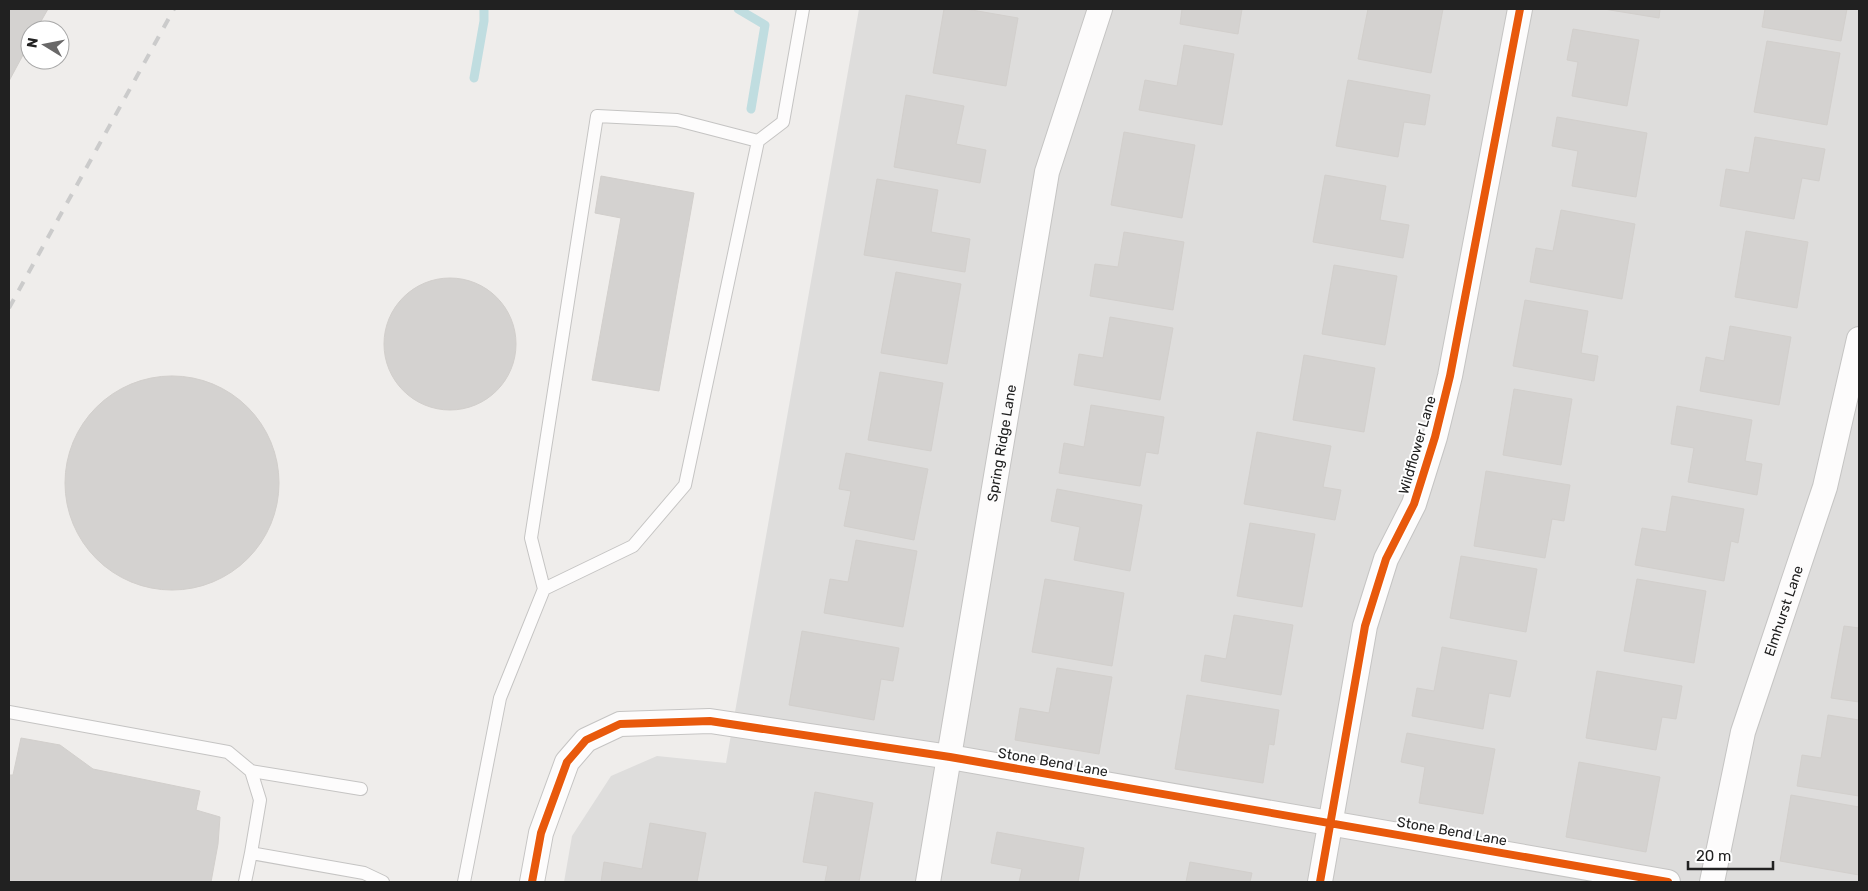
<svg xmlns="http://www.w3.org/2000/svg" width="1868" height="891" viewBox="0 0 1868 891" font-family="Rubik,sans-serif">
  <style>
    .residential { fill: #dedddc }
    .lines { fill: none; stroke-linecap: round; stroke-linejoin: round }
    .stream { stroke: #c0dde0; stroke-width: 9 }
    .building { fill: #d4d2d0; stroke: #d2cfcc }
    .lane-casing { stroke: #c5c4c3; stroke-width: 14 }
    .street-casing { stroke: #c5c4c3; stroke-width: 26 }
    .lane { stroke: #fdfcfc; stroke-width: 12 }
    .street { stroke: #fdfcfc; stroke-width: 24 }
    .rail { stroke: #cbcbcb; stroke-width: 4; stroke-dasharray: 10 10; stroke-linecap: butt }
    .cycleway-casing { stroke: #fff; stroke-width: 11 }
    .cycleway { stroke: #e8590c; stroke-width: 8 }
    .labels { text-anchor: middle; stroke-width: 4; stroke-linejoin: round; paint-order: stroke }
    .street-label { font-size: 14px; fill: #212121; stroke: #fff }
  </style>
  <rect width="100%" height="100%" fill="#efedeb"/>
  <path class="residential" d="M 859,9 L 1859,9 L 1859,882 L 564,882 L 572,836 L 611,776 L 657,756 L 726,763 Z"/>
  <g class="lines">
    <path class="stream" d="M 738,9 L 765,25 L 751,109
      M 474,78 L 484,21 L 484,9"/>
  </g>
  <path class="building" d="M 9,9 L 48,9 L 36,30 L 30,30 L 30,42 L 9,81 Z
    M 944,9 L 966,9 L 1018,18 L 1006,86 L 933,73 Z
    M 1182,9 L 1242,9 L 1238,34 L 1180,24 Z
    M 1368,9 L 1443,9 L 1431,73 L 1358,59 Z
    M 1604,9 L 1660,9 L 1659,18 Z
    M 1765,9 L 1847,9 L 1841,41 L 1762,27 Z
    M 1573,29 L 1639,40 L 1627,106 L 1572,96 L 1578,62 L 1567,60 Z
    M 1767,41 L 1840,53 L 1827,125 L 1754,112 Z
    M 1184,45 L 1234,54 L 1222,125 L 1139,110 L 1145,80 L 1177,86 Z
    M 1348,80 L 1430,95 L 1425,125 L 1404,122 L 1398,157 L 1336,146 Z
    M 906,95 L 964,106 L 956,144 L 986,150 L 980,183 L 894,167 Z
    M 1557,117 L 1647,133 L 1636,197 L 1572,186 L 1578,151 L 1552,146 Z
    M 1124,132 L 1195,145 L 1182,218 L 1111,205 Z
    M 1755,137 L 1825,149 L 1819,181 L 1802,178 L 1794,219 L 1720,206 L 1726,169 L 1749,173 Z
    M 1325,175 L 1386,186 L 1380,220 L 1409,225 L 1403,258 L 1313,242 Z
    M 601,176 L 694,193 L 659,391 L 592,380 L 621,218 L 595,213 Z
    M 877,179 L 938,190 L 931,232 L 970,239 L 965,272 L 864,255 Z
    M 1561,210 L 1635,224 L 1622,299 L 1530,282 L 1536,248 L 1553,251 Z
    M 1746,231 L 1808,242 L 1797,308 L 1735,297 Z
    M 1124,232 L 1184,242 L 1173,310 L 1090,296 L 1095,264 L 1118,267 Z
    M 1334,265 L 1397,276 L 1385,345 L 1322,334 Z
    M 896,272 L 961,284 L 947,364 L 881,353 Z
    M384 344a66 66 0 1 1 132 0a66 66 0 1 1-132 0Z
    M 1525,300 L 1588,311 L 1581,353 L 1598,356 L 1594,381 L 1513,366 Z
    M 1110,317 L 1173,328 L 1160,400 L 1074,385 L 1079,354 L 1103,358 Z
    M 1730,326 L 1791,337 L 1779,405 L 1700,391 L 1706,357 L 1724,361 Z
    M 1304,355 L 1375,368 L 1364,432 L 1293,420 Z
    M 880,372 L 943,383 L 931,451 L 868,440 Z
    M65 483a107 107 0 1 1 214 0a107 107 0 1 1-214 0Z
    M 1514,389 L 1572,399 L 1561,465 L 1503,455 Z
    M 1091,405 L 1164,417 L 1158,454 L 1146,452 L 1140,486 L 1059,473 L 1064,443 L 1084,447 Z
    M 1677,406 L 1752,420 L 1745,461 L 1762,464 L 1757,495 L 1688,482 L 1694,448 L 1671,444 Z
    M 1257,432 L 1331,446 L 1323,487 L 1341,490 L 1335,520 L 1244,504 Z
    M 846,453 L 928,469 L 914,540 L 844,526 L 851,491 L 839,489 Z
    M 1486,471 L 1570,485 L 1564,521 L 1552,519 L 1545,558 L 1474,546 Z
    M 1057,489 L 1142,505 L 1130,571 L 1074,560 L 1080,527 L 1051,521 Z
    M 1672,496 L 1744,509 L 1738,543 L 1731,541 L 1724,581 L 1635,565 L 1642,528 L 1666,532 Z
    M 1250,523 L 1315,534 L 1302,607 L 1237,596 Z
    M 856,540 L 917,551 L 903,627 L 824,613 L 830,579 L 848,582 Z
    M 1461,556 L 1537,569 L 1526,632 L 1450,618 Z
    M 1045,579 L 1124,593 L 1112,666 L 1032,652 Z
    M 1637,579 L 1706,591 L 1694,663 L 1624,651 Z
    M 1234,615 L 1293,625 L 1281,695 L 1201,681 L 1205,655 L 1226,659 Z
    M 1844,626 L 1859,628 L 1859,702 L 1831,698 Z
    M 802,631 L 899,648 L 893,681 L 881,679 L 874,720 L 789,705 Z
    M 1442,647 L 1517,661 L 1510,697 L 1489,693 L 1483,729 L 1412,716 L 1417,688 L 1434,691 Z
    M 1057,668 L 1112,677 L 1099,754 L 1015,740 L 1020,708 L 1049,713 Z
    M 1597,671 L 1682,686 L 1676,719 L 1662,717 L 1656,750 L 1586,738 Z
    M 1187,695 L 1279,710 L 1274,745 L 1269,744 L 1263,783 L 1175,769 Z
    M 1828,715 L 1859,720 L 1859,796 L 1797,786 L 1802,755 L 1821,758 Z
    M 1407,733 L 1495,749 L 1483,814 L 1419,803 L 1425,767 L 1401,762 Z
    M 21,738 L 60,745 L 93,769 L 200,791 L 196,810 L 220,817 L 218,844 L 211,882 L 9,882 L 9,775 L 13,775 Z
    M 1579,762 L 1660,777 L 1646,852 L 1566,837 Z
    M 815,792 L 873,803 L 859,882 L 825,881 L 828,866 L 803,862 Z
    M 1791,795 L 1859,807 L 1859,875 L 1780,861 Z
    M 650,823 L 706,833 L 697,882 L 601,882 L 604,862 L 642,869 Z
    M 997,832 L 1084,848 L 1078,882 L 1019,882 L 1022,869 L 991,863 Z
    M 1190,862 L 1252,873 L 1250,882 L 1186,882 Z"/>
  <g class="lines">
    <g class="lane-casing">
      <path id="lane" d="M 758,141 L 783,122 L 803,9
        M 9,712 L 228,752 L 251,771 L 260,800 L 251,853
        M 251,771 L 361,789
        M 245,882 L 251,853 L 364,873 L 383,882
        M 464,882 L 500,698 L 544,589 L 531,538 L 597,116 L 677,120 L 758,141 L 685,485 L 633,546 L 544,589"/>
    </g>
    <g class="street-casing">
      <g id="street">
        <path d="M 532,882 L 541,833 L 567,762 L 586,740 L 620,724 L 710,721 L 950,757 L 1668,882"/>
        <path id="s1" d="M 928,882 L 1047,172 L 1100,9"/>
        <path d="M 1320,882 L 1365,626 L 1386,559 L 1414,504 L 1435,437 L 1450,376 L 1520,9"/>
        <path id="s2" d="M 1712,882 L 1743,732 L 1825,487 L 1859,339"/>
      </g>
    </g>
    <use href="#lane" class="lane"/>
    <use href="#street" class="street"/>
    <path class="rail" d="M 9,308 L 174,9"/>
    <g class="cycleway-casing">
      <path id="cycleway" d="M 532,882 L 541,833 L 567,762 L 586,740 L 620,724 L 710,721 L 950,757 L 1668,882
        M 1320,882 L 1365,626 L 1386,559 L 1414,504 L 1435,437 L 1450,376 L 1520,9"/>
    </g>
    <use href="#cycleway" class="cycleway"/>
  </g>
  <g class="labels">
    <g class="street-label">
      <text dy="5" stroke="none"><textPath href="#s1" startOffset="445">Spring Ridge Lane</textPath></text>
      <text transform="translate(1417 445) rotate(-74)" y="5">Wildflower Lane</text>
      <text dy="5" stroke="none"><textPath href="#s2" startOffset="281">Elmhurst Lane</textPath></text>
      <text transform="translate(1053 762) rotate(10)" y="5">Stone Bend Lane</text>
      <text transform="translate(1452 831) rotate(10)" y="5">Stone Bend Lane</text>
    </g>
  </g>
  <rect width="1868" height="891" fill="none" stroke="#212121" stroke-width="20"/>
  <g transform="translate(45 45) rotate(280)"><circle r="24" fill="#ffffff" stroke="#a6a6a6"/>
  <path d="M0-4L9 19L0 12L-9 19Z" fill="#696868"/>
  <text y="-8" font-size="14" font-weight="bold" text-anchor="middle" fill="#212121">N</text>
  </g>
  <path d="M1688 861v8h85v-8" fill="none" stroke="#212121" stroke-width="2.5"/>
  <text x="1696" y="861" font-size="15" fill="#212121" stroke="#ffffff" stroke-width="4" paint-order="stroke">20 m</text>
</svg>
